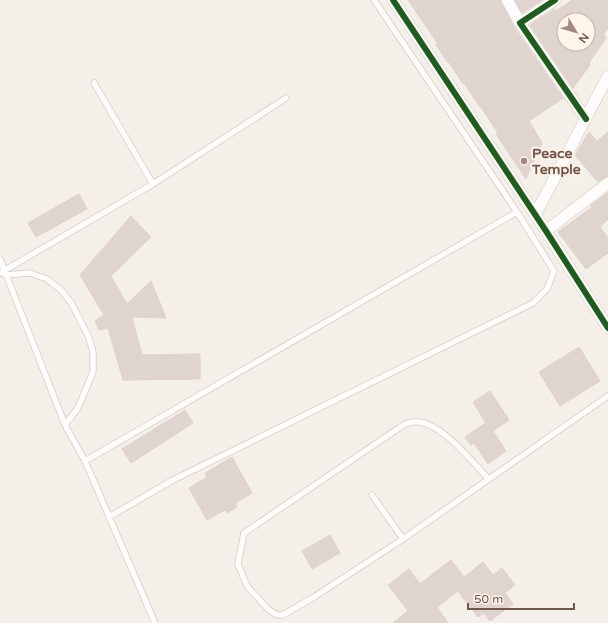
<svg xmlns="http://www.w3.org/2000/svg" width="608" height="623" viewBox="0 0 608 623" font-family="'Varela Round',sans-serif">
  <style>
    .building { fill: #e0d5ce; stroke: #ded2cb; fill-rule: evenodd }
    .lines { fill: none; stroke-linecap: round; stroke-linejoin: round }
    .lane-casing { stroke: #d4cbc6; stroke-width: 7 }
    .street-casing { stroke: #d4cbc6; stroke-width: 12 }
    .lane { stroke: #fefdfc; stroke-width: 5.5 }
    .street { stroke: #fefdfc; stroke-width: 11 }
    .cycleway-casing { stroke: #fef4e9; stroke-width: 8 }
    .cycleway { stroke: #1b5e20; stroke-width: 6 }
    .poi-dot { fill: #a08b82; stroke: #fef4e9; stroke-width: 1.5 }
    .labels { text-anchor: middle; stroke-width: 4; stroke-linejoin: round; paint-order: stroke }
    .poi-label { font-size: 14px; font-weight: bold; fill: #73554a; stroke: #fef4e9; text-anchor: start }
  </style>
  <rect width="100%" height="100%" fill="#f5efe9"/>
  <path class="building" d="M 408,0 L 500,0 L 514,27 L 563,98 L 529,121 L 542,143 L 526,179 L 496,134 L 498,133 L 481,107 L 480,107 L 464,83 L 463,84 L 449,62 L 448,63 L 436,45 L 438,44 Z
    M 515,0 L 542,0 L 522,13 Z
    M 572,0 L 608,0 L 608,28 L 604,34 L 606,38 L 589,63 L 590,65 L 573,88 L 530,25 L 554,9 L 556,11 ZM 564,20 L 588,20 L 588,44 L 564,44 Z
    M 589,132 L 597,141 L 608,132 L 608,176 L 598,182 L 575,155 Z
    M 608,192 L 608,219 L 600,227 L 608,238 L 608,253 L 586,269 L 558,232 L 592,207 L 591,205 Z
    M 79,194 L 87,209 L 36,237 L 28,223 Z
    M 131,216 L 151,237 L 111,276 L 127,304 L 151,281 L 166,318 L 132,317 L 142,355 L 200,354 L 200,379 L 123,380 L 108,328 L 99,330 L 95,321 L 104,315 L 80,275 Z
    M 579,347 L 600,381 L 560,406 L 539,372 Z
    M 490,391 L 509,420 L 493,431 L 506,451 L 488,464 L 474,443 L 471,445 L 465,437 L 486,423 L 473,402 Z
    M 185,410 L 193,423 L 131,463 L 122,449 Z
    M 232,457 L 252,493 L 235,503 L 237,507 L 227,513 L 225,510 L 207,520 L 189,488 L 207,477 L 205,473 Z
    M 330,535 L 340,553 L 312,569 L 302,551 Z
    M 451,560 L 464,577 L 483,562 L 493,575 L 502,568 L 515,585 L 505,593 L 513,604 L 490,621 L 484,613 L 478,617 L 458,591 L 437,607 L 448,623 L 393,623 L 408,611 L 388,585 L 409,569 L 420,584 Z"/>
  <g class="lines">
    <g class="lane-casing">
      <path id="lane" d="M 94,83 L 153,184
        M 0,259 L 65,425 L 85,461 L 155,623
        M 0,273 L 153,184 L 286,98
        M 5,275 L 30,273 L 47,279 L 61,290 L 72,304 L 89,338 L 93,352 L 93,372 L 78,408 L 65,425
        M 85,461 L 517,212
        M 488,478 C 471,461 439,419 413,422 C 408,422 403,425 399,428 L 244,533 L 238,564 L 247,586 L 269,610 L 277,615 L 283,615 L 314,597 L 403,539 L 608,396
        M 372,495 L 403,539
        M 109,517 L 173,480 L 533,303 L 547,289 L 554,271 L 517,212 L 374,0"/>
    </g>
    <g class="street-casing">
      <path id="street" d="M 393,0 L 546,231 L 608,328
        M 507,0 L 520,23
        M 555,0 L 520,23 L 586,119
        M 535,215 L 608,76
        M 546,231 L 608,183"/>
    </g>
    <use href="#lane" class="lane"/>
    <use href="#street" class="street"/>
    <g class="cycleway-casing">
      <path id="cycleway" d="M 393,0 L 546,231 L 608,328
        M 555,0 L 520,23 L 586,119"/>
    </g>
    <use href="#cycleway" class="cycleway"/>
  </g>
  <circle class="poi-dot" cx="524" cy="161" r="4"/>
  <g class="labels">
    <g class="poi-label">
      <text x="532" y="158">Peace<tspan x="532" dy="16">Temple</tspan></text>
    </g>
  </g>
  <g transform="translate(576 32) rotate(128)"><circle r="19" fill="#fef4e9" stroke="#c6b4a9"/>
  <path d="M0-3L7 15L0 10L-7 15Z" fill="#a08b82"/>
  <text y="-6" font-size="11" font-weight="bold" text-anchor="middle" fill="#73554a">N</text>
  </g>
  <path d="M468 603v6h106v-6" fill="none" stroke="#73554a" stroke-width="2"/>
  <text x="474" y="603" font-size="12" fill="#73554a" stroke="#fef4e9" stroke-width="3" paint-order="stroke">50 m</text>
</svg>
